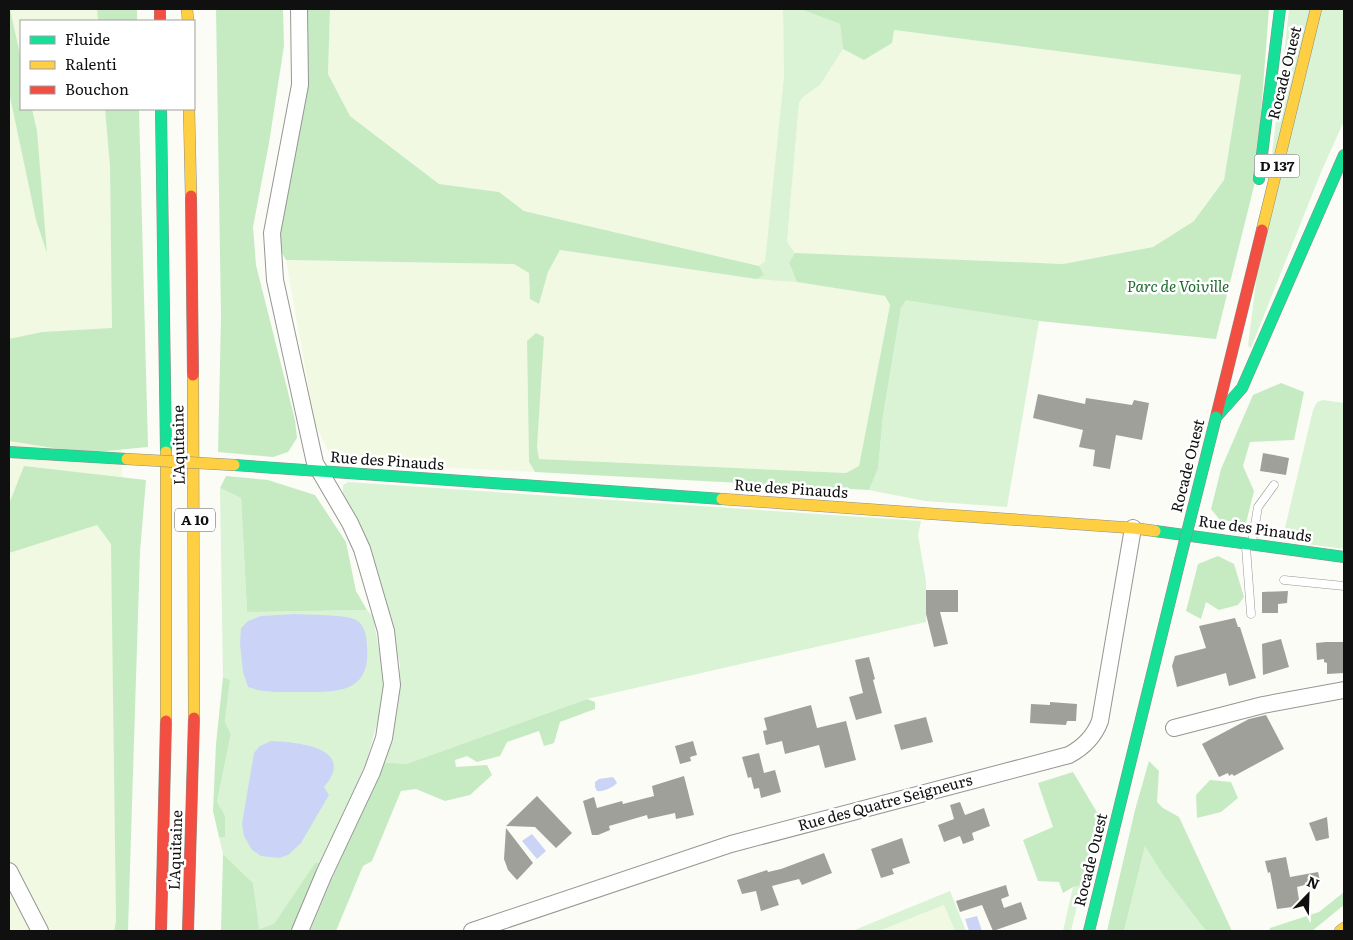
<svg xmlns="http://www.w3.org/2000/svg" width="1353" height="940" viewBox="0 0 1353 940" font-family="Literata,serif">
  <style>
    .farmland { fill: #f2f9e2 }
    .green { fill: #daf3d5 }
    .forest { fill: #c6ebc3 }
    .water { fill: #cbd4f7 }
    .building { fill: #a0a09b }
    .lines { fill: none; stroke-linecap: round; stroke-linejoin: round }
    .lane-casing { stroke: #969694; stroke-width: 9 }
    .street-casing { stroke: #969694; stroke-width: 18 }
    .fast-casing { stroke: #8c8d8a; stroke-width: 12 }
    .slow-casing { stroke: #8c8d8a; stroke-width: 12 }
    .jam-casing { stroke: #8c8d8a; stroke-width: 12 }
    .lane { stroke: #fefffe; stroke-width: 8 }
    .street { stroke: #fefffe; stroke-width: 16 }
    .fast { stroke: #16e098; stroke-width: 11 }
    .slow { stroke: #ffcf43; stroke-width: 11 }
    .jam { stroke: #f24e42; stroke-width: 11 }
    .fast-bridge-casing { stroke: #8c8d8a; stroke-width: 12; stroke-linecap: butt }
    .slow-bridge-casing { stroke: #8c8d8a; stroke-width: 12; stroke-linecap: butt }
    .fast-bridge { stroke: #16e098; stroke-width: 11 }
    .slow-bridge { stroke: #ffcf43; stroke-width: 11 }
    .labels { text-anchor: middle; stroke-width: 5; stroke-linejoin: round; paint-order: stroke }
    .shield { fill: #fff; stroke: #585858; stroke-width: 1 }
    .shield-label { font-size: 14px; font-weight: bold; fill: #101010 }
    .street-label { font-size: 15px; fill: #101010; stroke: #fff }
    .park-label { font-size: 15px; font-style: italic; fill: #1d6b2e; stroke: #fff }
  </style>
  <rect width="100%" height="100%" fill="#fbfcf6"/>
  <path class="farmland" d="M 9,9 L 99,9 L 99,21 L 21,21 L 21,109 L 105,109 L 110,167 L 111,246 L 125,524 L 116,921 L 114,931 L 9,931 Z
    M 330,9 L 783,9 L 784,76 L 768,243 L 787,242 L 799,103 L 803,97 L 820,85 L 843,49 L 865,60 L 894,30 L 1241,75 L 1224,180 L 1194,221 L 1153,247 L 1063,264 L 795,254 L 797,282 L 885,296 L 890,305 L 859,466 L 846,473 L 538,459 L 537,447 L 536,333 L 527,342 L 529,462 L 535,472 L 347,463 L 330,455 L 315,424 L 286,260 L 514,264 L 529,273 L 530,299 L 539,304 L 548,272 L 560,250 L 756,279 L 763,274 L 759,266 L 524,211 L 499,192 L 439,184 L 350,116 L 328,74 Z
    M 944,905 L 957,931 L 879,931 Z"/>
  <path class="green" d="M 783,9 L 800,9 L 840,24 L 843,49 L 820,85 L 803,97 L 799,103 L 787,242 L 795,253 L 789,264 L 797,282 L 756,279 L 763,274 L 759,266 L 765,261 L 767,243 L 784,76 Z
    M 1289,9 L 1344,9 L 1344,121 L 1322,170 L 1251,348 L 1248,346 L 1281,81 Z
    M 906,299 L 1039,321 L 1007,507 L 925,501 L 869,490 L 878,469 L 883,416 L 901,308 Z
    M 1323,400 L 1344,403 L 1344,549 L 1285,541 L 1283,536 L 1313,410 L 1317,402 Z
    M 348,482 L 921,521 L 918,535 L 926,581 L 926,622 L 587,699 L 406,764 L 381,762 C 392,731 399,697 400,664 L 371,555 L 343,493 L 343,485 Z
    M 220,488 L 241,498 L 247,612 L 367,610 L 373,616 L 386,691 L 366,763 L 322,863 L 315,863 L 274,925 L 258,929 L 253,883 L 223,854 L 219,837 L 225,836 L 217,802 L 231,734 L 225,722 L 230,680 L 223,677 Z
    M 1145,845 L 1163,875 L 1206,931 L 1124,931 Z
    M 1082,885 L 1071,931 L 1063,931 L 1073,887 Z
    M 950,891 L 966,931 L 955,931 L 944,905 L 879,931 L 852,931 Z"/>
  <path class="forest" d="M 9,9 L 10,9 L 21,59 L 21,109 L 32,109 L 37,131 L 47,253 L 36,220 L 9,92 Z
    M 97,9 L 137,9 L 137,21 L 98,21 Z
    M 216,9 L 283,9 L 284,46 L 269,143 L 253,227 L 256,265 L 295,420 L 297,438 L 288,452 L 273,457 L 218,452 L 221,317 Z
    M 305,9 L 330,9 L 328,74 L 350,116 L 439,184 L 499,192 L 524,211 L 759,266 L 764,275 L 756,279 L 560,250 L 548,272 L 539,304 L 530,299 L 529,273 L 514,264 L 286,260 L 279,247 L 278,231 Z
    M 800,9 L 1269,9 L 1256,178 L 1216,339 L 1039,321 L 906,300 L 901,308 L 883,416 L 878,469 L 869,490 L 535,472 L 529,462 L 527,341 L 536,333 L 544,337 L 537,447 L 539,459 L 846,473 L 859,466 L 890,305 L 885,296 L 797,282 L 789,263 L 795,253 L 1063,264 L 1153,247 L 1194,221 L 1224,180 L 1241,75 L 894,30 L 892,43 L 864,60 L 843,49 L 840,24 Z
    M 105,109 L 139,109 L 148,447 L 85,453 L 9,441 L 9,339 L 42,332 L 112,328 L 110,167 Z
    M 1281,383 L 1304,392 L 1294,440 L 1250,442 L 1243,466 L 1254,491 L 1246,523 L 1220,520 L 1211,509 L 1221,469 L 1253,395 Z
    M 24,466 L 146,480 L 140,552 L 128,931 L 114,931 L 116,921 L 111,544 L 97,525 L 9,553 L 9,504 Z
    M 226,476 L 268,480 L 315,495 L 346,542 L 356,591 L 367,610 L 247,612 L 241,498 L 220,488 Z
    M 1218,556 L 1234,564 L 1244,597 L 1238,605 L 1219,610 L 1206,602 L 1201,619 L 1186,611 L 1198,564 Z
    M 223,677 L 230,680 L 225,722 L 231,734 L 217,802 L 225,816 L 225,837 L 219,837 L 213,811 L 216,744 Z
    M 587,699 L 595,702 L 595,709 L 560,722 L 554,743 L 544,746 L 539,731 L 507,742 L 500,756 L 477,762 L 467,756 L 455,760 L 456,767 L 487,765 L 492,775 L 470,795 L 445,801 L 416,789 L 401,791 L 372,861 L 363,866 L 336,931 L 310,931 L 381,762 L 406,764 Z
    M 1149,761 L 1159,771 L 1157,802 L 1163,808 L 1179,817 L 1232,931 L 1206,931 L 1163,875 L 1145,846 L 1124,931 L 1107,931 L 1135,810 Z
    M 1073,772 L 1098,814 L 1082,885 L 1073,887 L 1063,893 L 1059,882 L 1038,881 L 1023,840 L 1053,827 L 1038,783 Z
    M 1210,780 L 1231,782 L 1238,798 L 1221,812 L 1197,818 L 1196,795 Z
    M 223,854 L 253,883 L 259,929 L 274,924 L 315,863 L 322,863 L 293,931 L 221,931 Z
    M 1344,892 L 1344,905 L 1312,931 L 1269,931 L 1270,928 L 1319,912 Z"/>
  <path class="water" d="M 295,614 C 309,615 345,614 356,620 C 365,625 367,638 367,647 C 371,696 333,692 297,692 C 280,692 264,693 248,687 L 243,672 L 240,644 L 241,628 L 248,621 L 261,616 Z
    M 271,741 C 299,742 357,748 324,787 L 329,795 L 301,843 L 288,855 L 279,858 L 261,856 L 252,850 L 244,836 L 242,824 L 254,753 L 260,746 Z
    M 612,777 L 614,778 L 617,783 C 612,788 603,792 597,791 L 595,787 L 595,782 L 599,779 Z
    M 532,834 L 546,851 L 537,859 L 522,841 Z
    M 977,916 L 982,931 L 969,931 L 965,919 Z"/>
  <path class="building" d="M 1038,394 L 1085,404 L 1086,398 L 1132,405 L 1134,400 L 1149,403 L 1142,440 L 1116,435 L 1110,469 L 1093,466 L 1095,450 L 1079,447 L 1083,430 L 1033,418 Z
    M 1263,453 L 1289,458 L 1286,475 L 1260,471 Z
    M 926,590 L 958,590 L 958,612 L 940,612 L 948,644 L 934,647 L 926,614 Z
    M 1288,591 L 1287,603 L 1278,604 L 1278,613 L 1262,613 L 1262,592 Z
    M 1235,618 L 1238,627 L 1240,627 L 1256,678 L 1229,686 L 1226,673 L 1177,687 L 1172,666 L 1175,656 L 1206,648 L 1199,626 Z
    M 1281,639 L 1289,667 L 1263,675 L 1262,644 Z
    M 1326,642 L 1344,642 L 1344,673 L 1327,674 L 1327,663 L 1324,662 L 1324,659 L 1317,660 L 1316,643 Z
    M 869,657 L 875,679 L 873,680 L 882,713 L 856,720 L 849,697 L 863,693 L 855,660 Z
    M 1050,702 L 1077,704 L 1076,721 L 1067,721 L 1066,725 L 1030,723 L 1031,704 L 1050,705 Z
    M 811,705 L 817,728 L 846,721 L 856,760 L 825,768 L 819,745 L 785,754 L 782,741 L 766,745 L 763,731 L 767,730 L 764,718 Z
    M 1266,715 L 1284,749 L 1234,776 L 1232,774 L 1229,776 L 1228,773 L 1219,777 L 1202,744 L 1249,719 Z
    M 926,717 L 933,742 L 901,750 L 894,725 Z
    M 693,741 L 697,755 L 690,757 L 691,761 L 680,764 L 675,746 Z
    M 759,753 L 764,773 L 775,770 L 781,792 L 761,798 L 759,788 L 754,789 L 751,777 L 748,778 L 742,757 Z
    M 684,776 L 694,815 L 676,819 L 675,813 L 648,819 L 647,815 L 609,826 L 610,830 L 598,835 L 592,835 L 583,801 L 594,797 L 597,808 L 622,801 L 623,804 L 654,796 L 652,786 Z
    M 537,796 L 572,833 L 556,848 L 535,827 L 506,826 Z
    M 960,802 L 965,815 L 984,808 L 990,826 L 972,833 L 974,840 L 963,844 L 960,836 L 944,842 L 938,825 L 954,819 L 950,805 Z
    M 1327,817 L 1329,838 L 1316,841 L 1309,823 Z
    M 506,828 L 533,863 L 517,880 L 508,870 L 504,859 Z
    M 902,838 L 910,863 L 892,869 L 894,874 L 881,878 L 871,849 Z
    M 824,853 L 832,873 L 802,885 L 799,879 L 772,886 L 779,905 L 761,911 L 756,891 L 742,894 L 737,880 L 767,870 L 768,872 L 781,869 Z
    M 1286,857 L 1290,877 L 1318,872 L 1320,881 L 1297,887 L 1300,906 L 1277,909 L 1270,872 L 1268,873 L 1265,861 Z
    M 1006,885 L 1009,896 L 1001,899 L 1004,908 L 1021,902 L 1027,919 L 993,931 L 982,905 L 960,912 L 956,901 Z"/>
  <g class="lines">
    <g class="lane-casing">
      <path id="lane" d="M 1252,542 L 1258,507 L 1274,485
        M 1246,547 L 1251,614
        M 1284,580 L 1344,586"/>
    </g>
    <g class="street-casing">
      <path id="street" d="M 299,9 L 300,85 L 272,233 L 275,280 L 315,463 L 350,523 L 362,549 L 386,631 L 392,685 L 384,738 L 372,772 L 324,874 L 300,931
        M 1174,728 L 1263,705 L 1344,690
        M 9,871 L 40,931
        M 472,931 L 731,844 L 1069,755 C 1084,747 1094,737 1100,721 L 1133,528"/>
    </g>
    <g class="fast-casing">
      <path id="fast" d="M 161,109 L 166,452
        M 1259,179 L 1280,9
        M 1218,415 L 1242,388 L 1344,155
        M 9,452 L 127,459
        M 234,465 L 722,499
        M 1155,531 L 1344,557
        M 1089,931 L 1180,560"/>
    </g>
    <g class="slow-casing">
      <path id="slow" d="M 187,9 L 188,21
        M 189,109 L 191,196
        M 1262,230 L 1316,9
        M 193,375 L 194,718
        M 722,499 L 1133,528 L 1155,531
        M 166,721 L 166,452
        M 1340,931 L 1344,928"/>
    </g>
    <g class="jam-casing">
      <path id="jam" d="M 160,9 L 160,21
        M 191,196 L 193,375
        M 1216,417 L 1262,230
        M 161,931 L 166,721
        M 188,931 L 194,718"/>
    </g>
    <use href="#lane" class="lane"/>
    <use href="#street" class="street"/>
    <use href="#fast" class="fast"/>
    <use href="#slow" class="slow"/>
    <use href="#jam" class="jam"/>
    <g class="fast-bridge-casing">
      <path id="fast-bridge" d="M 1180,560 L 1216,417"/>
    </g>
    <g class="slow-bridge-casing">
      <path id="slow-bridge" d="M 127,459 L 234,465"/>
    </g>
    <use href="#fast-bridge" class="fast-bridge"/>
    <use href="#slow-bridge" class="slow-bridge"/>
  </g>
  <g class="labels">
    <g class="shield">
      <rect x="1254.5" y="154.5" width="45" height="23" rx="4"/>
      <rect x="175" y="508.5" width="40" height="23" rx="4"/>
    </g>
    <g class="shield-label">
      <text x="1277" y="171">D 137</text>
      <text x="195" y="525">A 10</text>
    </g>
    <g class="street-label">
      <text transform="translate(1285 73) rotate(-76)" y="5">Rocade Ouest</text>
      <text transform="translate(179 445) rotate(-91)" y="5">L'Aquitaine</text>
      <text transform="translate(387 461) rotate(4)" y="5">Rue des Pinauds</text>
      <text transform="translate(1188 466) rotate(-76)" y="5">Rocade Ouest</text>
      <text transform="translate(791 489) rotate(4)" y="5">Rue des Pinauds</text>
      <text transform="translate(1255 529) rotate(8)" y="5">Rue des Pinauds</text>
      <text transform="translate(885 803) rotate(-15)" y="5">Rue des Quatre Seigneurs</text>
      <text transform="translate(176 850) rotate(-88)" y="5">L'Aquitaine</text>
      <text transform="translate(1091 860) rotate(-76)" y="5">Rocade Ouest</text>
    </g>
    <g class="park-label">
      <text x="1178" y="292">Parc de Voiville</text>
    </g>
  </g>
  <rect width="1353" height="940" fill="none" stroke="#101010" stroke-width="20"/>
  <rect x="20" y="20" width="175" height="90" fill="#ffffff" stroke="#9f9f9f"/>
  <rect x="30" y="36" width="25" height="8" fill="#16e098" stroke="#9f9f9f"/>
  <text x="65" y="45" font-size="15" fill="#101010">Fluide</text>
  <rect x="30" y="61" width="25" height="8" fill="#ffcf43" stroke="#9f9f9f"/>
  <text x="65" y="70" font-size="15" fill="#101010">Ralenti</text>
  <rect x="30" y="86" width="25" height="8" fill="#f24e42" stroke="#9f9f9f"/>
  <text x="65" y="95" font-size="15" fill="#101010">Bouchon</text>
  <g transform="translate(1308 895) rotate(23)" stroke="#ffffff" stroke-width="4" paint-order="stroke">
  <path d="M0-4L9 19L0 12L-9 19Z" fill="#101010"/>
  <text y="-8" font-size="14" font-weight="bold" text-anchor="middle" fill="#101010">N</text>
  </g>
</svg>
